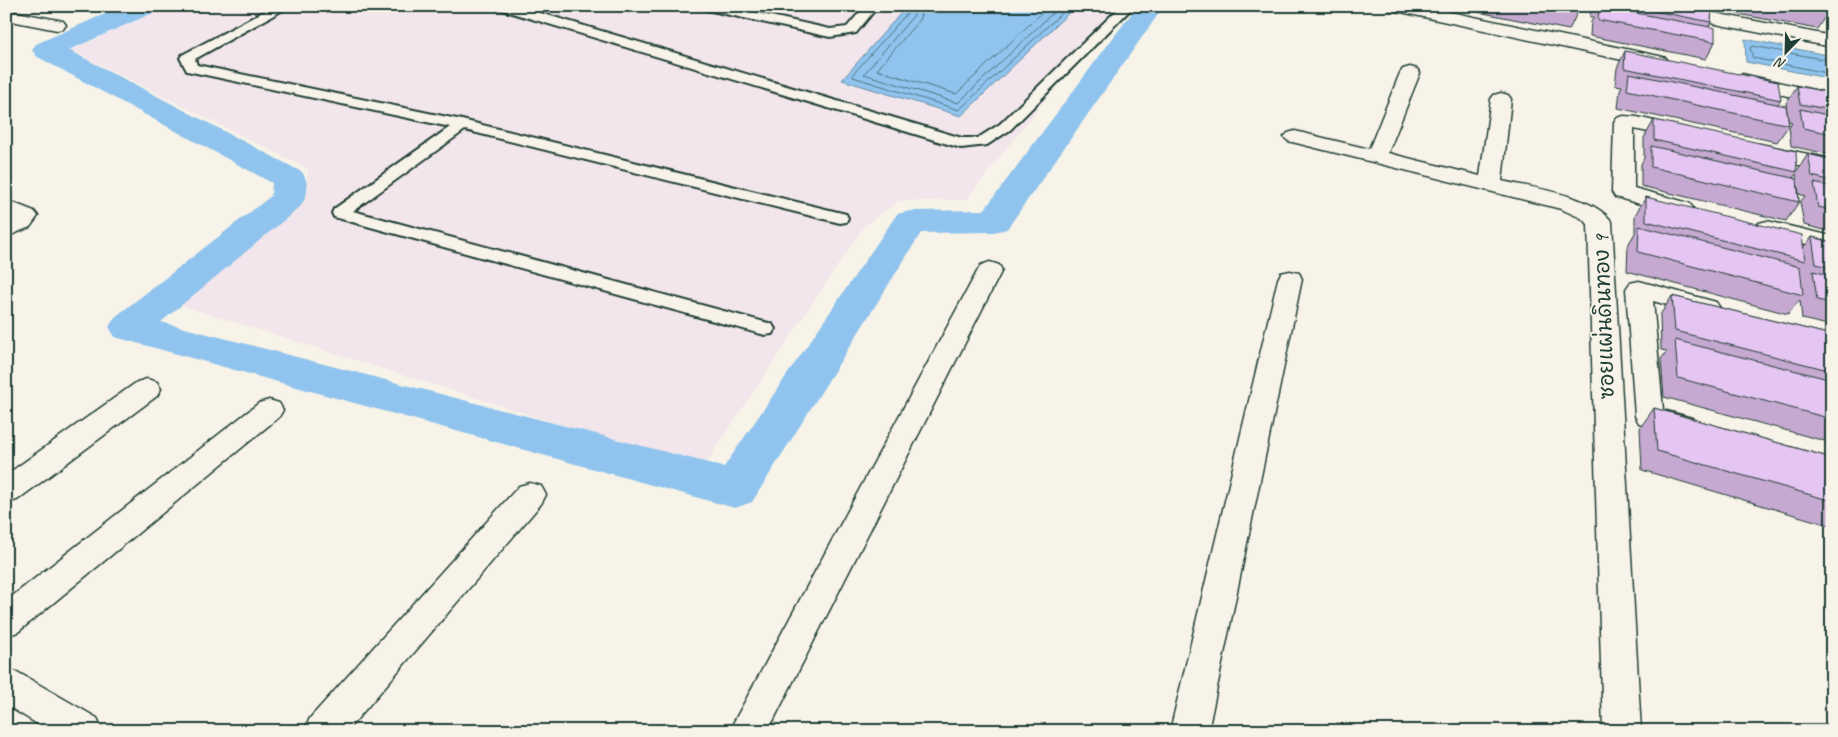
<svg xmlns="http://www.w3.org/2000/svg" width="1838" height="737" viewBox="0 0 1838 737" font-family="Caveat,'Playpen Sans Thai',sans-serif">
  <style>
    .built { fill: #f2e5eb }
    .water { fill: #90c4ee; stroke: #638ea4 }
    .lines { fill: none; stroke-linecap: round; stroke-linejoin: round }
    .shore { stroke: #4c737e; stroke-width: 1 }
    .canal { fill: #90c4ee; fill-rule: evenodd }
    .lane-casing { stroke: #1f3d34; stroke-width: 4 }
    .street-casing { stroke: #1f3d34; stroke-width: 3 }
    .lane { fill: #f7f3e8; fill-rule: evenodd }
    .street { fill: #f7f3e8; fill-rule: evenodd }
    .wall { fill: #c5a9d0; stroke: #1f3d34; fill-rule: evenodd }
    .building { fill: #e5c5f2; stroke: #1f3d34 }
    .labels { text-anchor: middle; stroke-width: 4; stroke-linejoin: round; paint-order: stroke }
    .street-label { font-size: 21px; fill: #1f3d34; stroke: #f7f3e8 }
  </style>
  <rect width="100%" height="100%" fill="#f7f3e8"/>
  <filter id="ink" filterUnits="userSpaceOnUse"><feTurbulence type="fractalNoise" baseFrequency=".02" numOctaves="2"/><feDisplacementMap in="SourceGraphic" scale="10" xChannelSelector="R" yChannelSelector="G"/><feConvolveMatrix kernelMatrix="1 2 1 2 8 2 1 2 1" color-interpolation-filters="sRGB"/></filter>
  <g filter="url(#ink)">
    <path class="built" d="M 169,6 L 1119,6 L 966,200 L 899,201 L 864,226 L 702,469 L 180,305 L 305,203 L 308,169 L 71,50 Z"/>
    <path class="water" d="M 907,6 L 1076,6 L 961,116 L 842,80 Z
      M 1745,39 L 1832,56 L 1832,79 L 1746,62 Z"/>
    <g class="lines">
      <path class="shore" d="M 910,6 L 909,11 L 853,74 L 853,77 L 959,110 L 1069,6
        M 916,6 L 914,15 L 864,74 L 958,103 L 1060,6
        M 924,6 L 919,20 L 877,70 L 956,94 L 1049,6
        M 1832,61 L 1753,46 L 1750,48 L 1753,58 L 1832,74"/>
      <path class="canal" d="M 123,6 L 159,6 L 155,12 L 69,50 L 302,172 C 310,183 308,197 300,207 L 161,322 L 724,467 L 897,214 L 910,211 L 984,210 L 1137,6 L 1164,6 L 1007,229 L 994,232 L 921,233 L 752,502 L 735,508 L 115,337 L 109,327 L 115,317 L 271,196 L 272,183 L 36,56 L 32,50 L 36,44 Z"/>
      <g class="lane-casing">
        <path id="lane" d="M 274,6 L 290,6 L 195,59 L 197,65 L 462,120 L 846,214 L 848,218 L 846,222 L 840,223 L 465,130 L 353,211 L 772,324 L 775,329 L 772,334 L 765,335 L 334,217 L 332,213 L 334,209 L 450,127 L 187,71 L 180,58 L 182,55 Z
          M 497,6 L 517,6 L 962,138 L 978,138 L 1000,124 L 1121,6 L 1134,6 L 1010,130 L 987,145 L 961,148 L 499,9 Z
          M 701,6 L 725,6 L 830,29 L 847,27 L 865,6 L 878,6 L 856,33 L 830,37 L 707,10 Z"/>
      </g>
      <g class="street-casing">
        <path id="street" d="M 1388,6 L 1422,6 L 1659,56 L 1666,58 L 1668,62 L 1666,66 L 1659,68 L 1396,11 L 1390,10 Z
          M 1642,6 L 1678,6 L 1832,36 L 1832,47 L 1650,11 L 1644,10 Z
          M 6,10 L 63,21 L 66,25 L 63,29 L 57,30 L 6,20 Z
          M 1410,67 L 1417,69 L 1420,73 L 1388,153 L 1480,176 L 1491,99 L 1494,95 L 1501,93 L 1508,95 L 1511,99 L 1502,181 C 1533,188 1593,195 1612,222 L 1641,731 L 1603,731 L 1588,224 L 1581,218 L 1561,209 L 1288,141 L 1284,137 L 1288,133 L 1295,131 L 1369,149 L 1400,73 L 1403,69 Z
          M 1742,74 L 1832,94 L 1832,106 L 1735,84 L 1732,80 L 1735,76 Z
          M 1624,116 L 1637,117 L 1693,130 L 1696,134 L 1693,138 L 1686,140 L 1634,129 L 1634,188 L 1689,203 L 1693,208 L 1689,213 L 1681,215 L 1673,213 L 1615,197 L 1612,192 L 1614,122 L 1617,118 Z
          M 1760,144 L 1832,159 L 1832,172 L 1752,155 L 1749,150 L 1752,145 Z
          M 6,200 L 34,211 L 38,216 L 30,227 L 6,237 L 6,221 L 12,218 L 6,216 Z
          M 1767,221 L 1832,236 L 1832,250 L 1759,233 L 1755,228 L 1759,223 Z
          M 990,262 L 999,265 L 1002,270 L 768,731 L 729,731 L 978,270 L 981,265 Z
          M 1290,271 L 1299,273 L 1302,279 L 1208,731 L 1170,731 L 1278,279 L 1281,273 Z
          M 1639,281 L 1716,302 L 1720,308 L 1716,314 L 1707,316 L 1653,301 L 1663,410 L 1692,418 L 1697,426 L 1692,434 L 1682,437 L 1639,423 L 1635,416 L 1626,289 L 1630,283 Z
          M 147,379 L 157,382 L 161,389 L 157,396 L 17,500 L 6,503 L 6,475 L 137,382 Z
          M 269,400 L 279,403 L 283,410 L 279,417 L 18,632 L 6,636 L 6,601 L 259,403 Z
          M 530,483 L 541,486 L 546,495 L 541,504 L 347,731 L 304,731 L 310,718 L 519,486 Z
          M 6,668 L 19,673 L 97,718 L 103,731 L 49,731 L 6,705 Z"/>
      </g>
      <use href="#lane" class="lane"/>
      <use href="#street" class="street"/>
    </g>
    <path class="wall" d="M 1464,6 L 1579,6 L 1577,13 L 1569,30 L 1463,9 Z
      M 1591,6 L 1827,6 L 1828,12 L 1817,29 L 1712,9 L 1711,22 L 1709,26 L 1715,42 L 1706,59 L 1590,36 L 1591,22 L 1594,17 L 1590,17 Z
      M 1832,12 L 1832,33 L 1828,18 Z
      M 1625,51 L 1781,100 L 1778,104 L 1789,125 L 1777,142 L 1618,108 L 1620,90 L 1622,86 L 1615,85 L 1617,68 Z
      M 1797,86 L 1832,93 L 1832,155 L 1791,146 L 1789,127 L 1792,122 L 1788,121 L 1786,103 Z
      M 1654,120 L 1797,171 L 1808,154 L 1832,160 L 1832,232 L 1804,225 L 1800,202 L 1805,196 L 1799,194 L 1798,186 L 1799,202 L 1786,221 L 1641,186 L 1641,164 L 1644,158 L 1644,138 ZM 1796,174 L 1797,179 L 1793,178 Z
      M 1646,197 L 1803,248 L 1812,237 L 1832,242 L 1832,326 L 1802,319 L 1800,300 L 1788,314 L 1627,271 L 1628,245 L 1635,233 L 1635,215 Z
      M 1672,296 L 1832,335 L 1832,443 L 1664,397 L 1661,359 L 1667,351 L 1661,350 L 1660,315 Z
      M 1654,408 L 1832,458 L 1832,526 L 1642,470 L 1640,428 Z"/>
    <path class="building" d="M 1540,6 L 1579,6 L 1577,13 Z
      M 1599,6 L 1715,28 L 1715,42 L 1598,20 Z
      M 1629,6 L 1702,6 L 1712,8 L 1711,22 Z
      M 1793,6 L 1827,6 L 1828,12 L 1798,7 Z
      M 1625,51 L 1778,82 L 1781,100 L 1624,68 Z
      M 1629,73 L 1786,106 L 1789,125 L 1627,90 Z
      M 1797,86 L 1832,93 L 1832,110 L 1800,104 Z
      M 1800,109 L 1832,116 L 1832,134 L 1803,128 Z
      M 1654,120 L 1796,151 L 1797,172 L 1654,140 Z
      M 1651,146 L 1797,179 L 1799,202 L 1651,167 Z
      M 1808,154 L 1832,160 L 1832,181 L 1812,176 Z
      M 1814,183 L 1832,187 L 1832,210 L 1818,207 Z
      M 1646,197 L 1802,235 L 1805,261 L 1646,221 Z
      M 1639,226 L 1800,267 L 1803,295 L 1638,252 Z
      M 1812,237 L 1832,242 L 1832,268 L 1816,264 Z
      M 1813,271 L 1832,276 L 1832,303 L 1817,300 Z
      M 1672,296 L 1832,335 L 1832,371 L 1675,331 Z
      M 1675,340 L 1832,380 L 1832,419 L 1678,378 Z
      M 1654,408 L 1832,458 L 1832,501 L 1657,451 Z"/>
  </g>
  <g class="labels">
    <g class="street-label">
      <text transform="translate(1604 317) rotate(-92)" y="7">ซอยแผ่นดินทอง 9</text>
    </g>
  </g>
  <rect width="1838" height="737" fill="none" stroke="#f7f3e8" stroke-width="25"/>
  <rect x="12" y="12" width="1813" height="712" fill="none" stroke="#1f3d34" stroke-width="2" filter="url(#ink)"/>
  <g transform="translate(1786 52) rotate(203)" stroke="#f7f3e8" stroke-width="4" paint-order="stroke">
  <path d="M0-4L9 19L0 12L-9 19Z" fill="#1f3d34"/>
  <text y="-8" font-size="14" font-weight="bold" text-anchor="middle" fill="#1f3d34">N</text>
  </g>
</svg>
